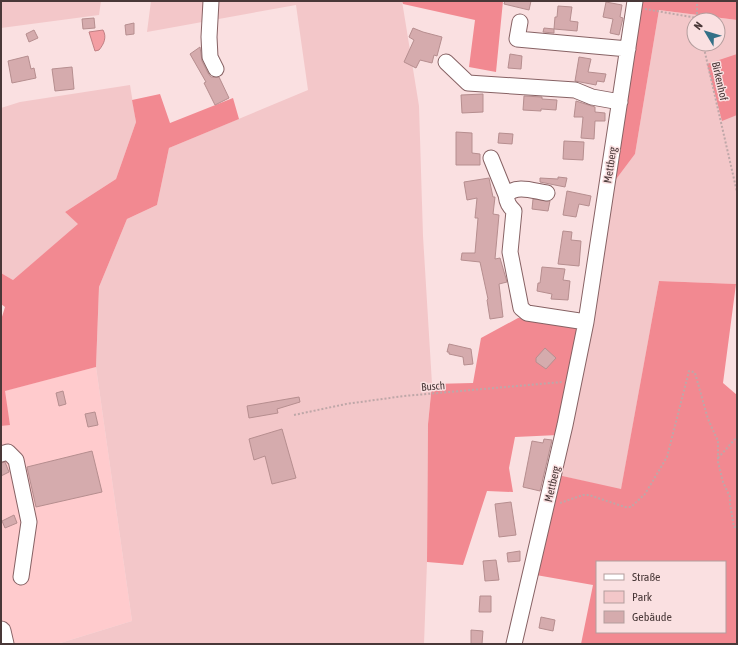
<svg xmlns="http://www.w3.org/2000/svg" width="738" height="645" viewBox="0 0 738 645" font-family="'Asap Condensed',sans-serif">
  <style>
    .built { fill: #ffcbcd }
    .green { fill: #f3c7c9; fill-rule: evenodd }
    .forest { fill: #f28991; fill-rule: evenodd }
    .water { fill: #f39ea3; stroke: #c07f83 }
    .building { fill: #d5abad; stroke: #b68e8f }
    .lines { fill: none; stroke-linecap: round; stroke-linejoin: round }
    .minor-casing { stroke: #876264; stroke-width: 17 }
    .major-casing { stroke: #876264; stroke-width: 21 }
    .path { stroke: #bea7a8; stroke-width: 2; stroke-dasharray: 2 2; stroke-linecap: butt }
    .minor { stroke: #fff; stroke-width: 15 }
    .major { stroke: #fff; stroke-width: 19 }
    .labels { text-anchor: middle; stroke-width: 3; stroke-linejoin: round; paint-order: stroke }
    .street-label { font-size: 11px; fill: #493838; stroke: #fae0e1 }
  </style>
  <rect width="100%" height="100%" fill="#fae0e1"/>
  <path class="built" d="M 96,367 L 132,621 L 57,644 L 9,644 L 1,616 L 1,426 L 10,424 L 4,391 Z"/>
  <path class="green" d="M 1,1 L 101,1 L 99,15 L 1,28 Z
    M 151,1 L 402,1 L 419,106 L 423,236 L 432,384 L 428,424 L 427,562 L 424,644 L 57,644 L 132,621 L 96,367 L 99,287 L 127,219 L 157,205 L 169,148 L 308,90 L 296,5 L 147,32 Z
    M 659,10 L 737,20 L 736,284 L 659,281 L 621,490 L 558,475 L 611,186 L 635,154 ZM 694,20 L 718,20 L 718,44 L 694,44 Z
    M 130,85 L 136,122 L 116,179 L 65,212 L 79,224 L 13,280 L 1,273 L 1,108 L 20,102 Z"/>
  <path class="forest" d="M 402,1 L 503,1 L 496,72 L 469,67 L 475,20 L 403,4 Z
    M 640,1 L 737,1 L 737,20 L 659,10 L 635,154 L 611,186 Z
    M 737,54 L 737,115 L 722,121 L 707,64 Z
    M 160,94 L 170,123 L 233,98 L 239,119 L 169,148 L 157,205 L 127,219 L 99,287 L 96,367 L 5,391 L 10,425 L 1,426 L 1,320 L 5,307 L 1,304 L 1,273 L 13,280 L 78,224 L 65,212 L 116,179 L 136,122 L 132,100 Z
    M 659,281 L 736,284 L 723,383 L 737,395 L 737,644 L 581,644 L 593,585 L 536,575 L 558,475 L 621,489 ZM 597,562 L 725,562 L 725,632 L 597,632 Z
    M 518,318 L 582,319 L 558,435 L 515,437 L 509,468 L 513,492 L 487,491 L 463,565 L 427,562 L 428,424 L 432,384 L 473,383 L 481,338 Z"/>
  <path class="water" d="M 103,30 C 107,37 104,44 99,50 L 95,51 L 89,32 Z"/>
  <path class="building" d="M 505,1 L 531,1 L 529,10 L 504,4 Z
    M 606,2 L 622,5 L 620,17 L 623,18 L 619,35 L 610,33 L 613,19 L 603,17 Z
    M 558,6 L 572,7 L 570,21 L 578,22 L 577,31 L 554,29 L 554,33 L 543,32 L 544,28 L 554,29 L 555,17 L 557,17 Z
    M 94,18 L 95,28 L 83,29 L 82,19 Z
    M 134,23 L 134,34 L 126,35 L 125,25 Z
    M 413,28 L 423,32 L 442,37 L 437,56 L 434,55 L 432,63 L 420,60 L 416,68 L 404,62 L 414,40 L 409,37 Z
    M 34,30 L 38,38 L 29,42 L 26,34 Z
    M 200,47 L 202,61 L 208,73 L 211,77 L 219,77 L 229,98 L 215,105 L 204,83 L 206,82 L 190,54 Z
    M 510,54 L 522,56 L 521,69 L 508,68 Z
    M 28,56 L 31,69 L 34,68 L 36,78 L 12,83 L 8,61 Z
    M 579,57 L 591,59 L 588,72 L 606,74 L 604,82 L 597,81 L 596,85 L 575,81 Z
    M 72,67 L 74,89 L 55,91 L 52,69 Z
    M 483,94 L 483,112 L 462,113 L 461,95 Z
    M 524,96 L 542,97 L 542,99 L 557,100 L 556,110 L 541,109 L 541,111 L 523,110 Z
    M 576,101 L 595,107 L 595,112 L 605,113 L 605,121 L 595,121 L 594,139 L 581,138 L 583,117 L 574,117 Z
    M 456,132 L 472,133 L 472,153 L 480,154 L 480,165 L 456,165 Z
    M 499,133 L 513,134 L 512,144 L 498,143 Z
    M 564,141 L 584,142 L 583,160 L 563,159 Z
    M 558,177 L 567,178 L 565,187 L 540,182 L 540,178 L 558,179 Z
    M 489,178 L 493,197 L 495,197 L 493,214 L 499,215 L 495,259 L 500,258 L 507,282 L 499,284 L 503,317 L 490,319 L 487,300 L 488,299 L 480,262 L 461,260 L 462,253 L 475,253 L 478,218 L 475,218 L 477,198 L 467,200 L 464,182 Z
    M 567,191 L 591,196 L 589,206 L 579,204 L 576,217 L 563,215 Z
    M 533,199 L 550,201 L 548,211 L 532,209 Z
    M 563,231 L 572,232 L 571,240 L 581,241 L 579,266 L 558,264 Z
    M 542,267 L 565,269 L 563,280 L 570,281 L 568,300 L 551,299 L 552,294 L 537,291 L 538,283 L 540,283 Z
    M 449,344 L 471,349 L 473,364 L 464,365 L 463,357 L 449,354 L 449,352 L 447,352 Z
    M 545,348 L 556,358 L 546,369 L 536,362 L 536,358 Z
    M 63,391 L 66,404 L 59,406 L 56,393 Z
    M 299,397 L 300,402 L 277,409 L 278,413 L 249,418 L 247,406 Z
    M 95,412 L 98,425 L 88,427 L 85,414 Z
    M 282,429 L 296,478 L 272,484 L 265,456 L 254,460 L 249,439 Z
    M 544,439 L 552,440 L 540,491 L 523,487 L 532,441 L 543,443 Z
    M 92,451 L 102,492 L 36,507 L 27,467 Z
    M 5,462 L 9,472 L 1,476 L 1,463 Z
    M 511,502 L 516,535 L 499,537 L 495,504 Z
    M 14,515 L 17,523 L 5,528 L 2,521 Z
    M 520,551 L 520,561 L 508,562 L 507,553 Z
    M 496,560 L 499,580 L 485,581 L 483,561 Z
    M 480,596 L 491,596 L 491,612 L 479,612 Z
    M 541,617 L 555,620 L 553,631 L 539,628 Z
    M 471,630 L 483,631 L 482,644 L 471,644 Z"/>
  <g class="lines">
    <g class="minor-casing">
      <path id="minor" d="M 211,1 L 209,37 L 210,57 L 216,69
        M 520,22 L 517,39 L 628,49
        M 446,62 L 468,83 L 575,90 L 592,97 L 620,102
        M 491,158 L 506,195
        M 547,193 C 533,191 517,184 506,195 C 507,203 509,206 514,211 L 510,252 L 521,308 L 527,313 L 586,322
        M 1,454 L 8,452 L 16,460 L 29,522 L 21,577
        M 514,644 L 565,425 L 586,322 L 635,1"/>
    </g>
    <g class="major-casing">
      <path id="major" d="M 1,631 L 4,644"/>
    </g>
    <path class="path" d="M 645,9 L 697,18 L 697,20
      M 697,18 L 697,1
      M 703,44 L 737,192
      M 294,415 L 346,404 L 404,396 L 562,382
      M 718,458 L 737,437
      M 560,503 L 583,495 L 589,495 L 625,507 L 631,507 L 645,494 L 667,457 L 688,375 L 689,371 L 691,371 L 695,373 L 708,419 L 718,441 L 718,462 L 723,482 L 730,497 L 730,504 L 734,527 L 737,527"/>
    <use href="#minor" class="minor"/>
    <use href="#major" class="major"/>
  </g>
  <g class="labels">
    <g class="street-label">
      <text transform="translate(720 81) rotate(77)" y="4">Birkenhof</text>
      <text transform="translate(610 165) rotate(-81)" y="4">Mettberg</text>
      <text transform="translate(433 386) rotate(-5)" y="4">Busch</text>
      <text transform="translate(552 484) rotate(-77)" y="4">Mettberg</text>
    </g>
  </g>
  <rect width="738" height="645" fill="none" stroke="#493838" stroke-width="4"/>
  <rect x="596" y="561" width="130" height="72" fill="#fae0e1" stroke="#b39d9d"/>
  <rect x="604" y="574" width="20" height="6" fill="#ffffff" stroke="#b39d9d"/>
  <text x="632" y="581" font-size="12" fill="#493838">Straße</text>
  <rect x="604" y="591" width="20" height="12" fill="#f3c7c9" stroke="#b39d9d"/>
  <text x="632" y="601" font-size="12" fill="#493838">Park</text>
  <rect x="604" y="611" width="20" height="12" fill="#d5abad" stroke="#b39d9d"/>
  <text x="632" y="621" font-size="12" fill="#493838">Gebäude</text>
  <g transform="translate(706 32) rotate(308)"><circle r="19" fill="#fae0e1" stroke="#b39d9d"/>
  <path d="M0-3L7 15L0 10L-7 15Z" fill="#347087"/>
  <text y="-6" font-size="11" font-weight="bold" text-anchor="middle" fill="#493838">N</text>
  </g>
</svg>
